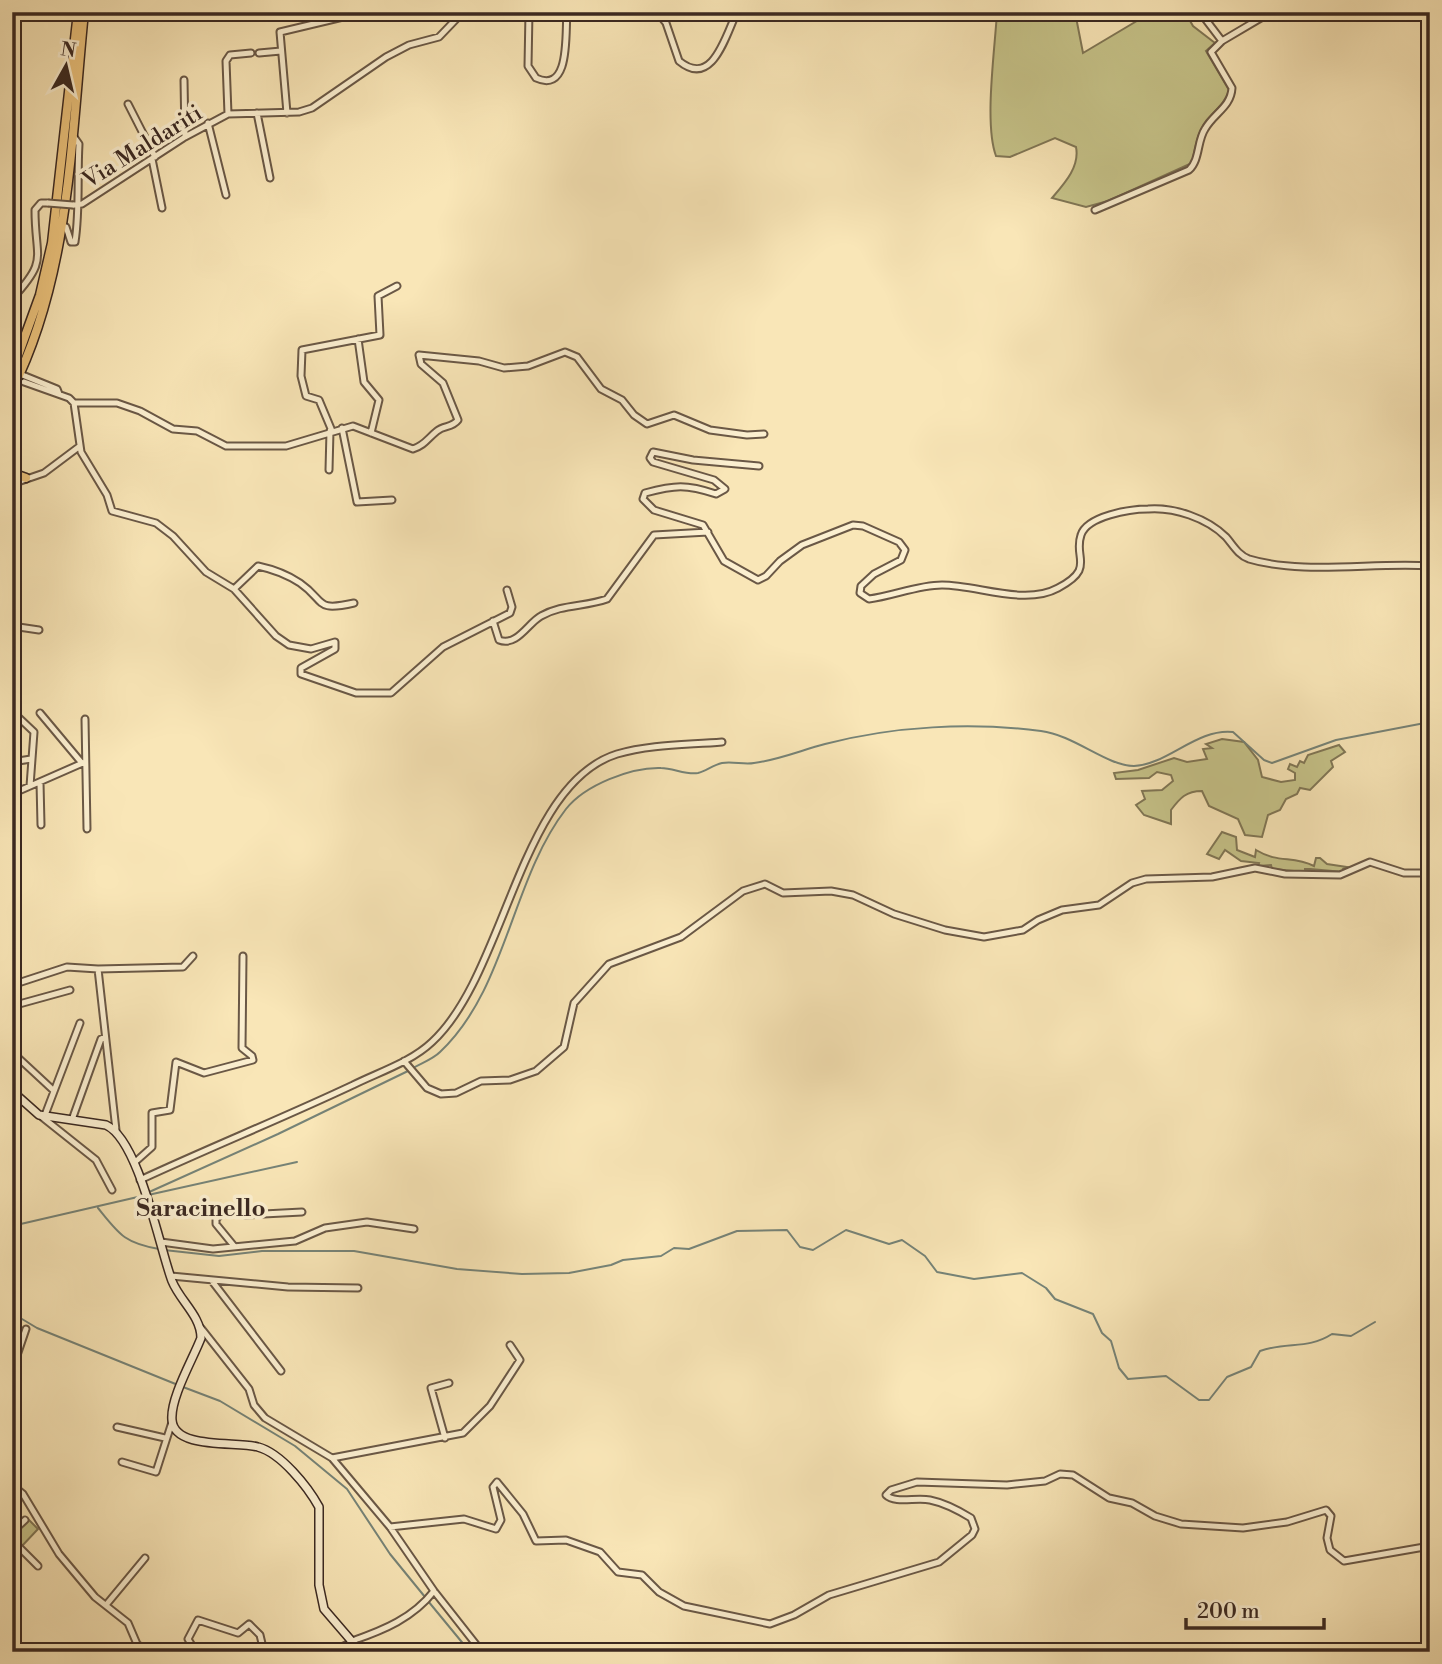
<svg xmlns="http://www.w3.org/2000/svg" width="1442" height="1664" viewBox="0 0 1442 1664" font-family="'Libre Bodoni',serif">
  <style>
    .green { fill: #c6c389; stroke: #807655; stroke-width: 2 }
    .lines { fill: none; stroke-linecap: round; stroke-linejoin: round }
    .stream { stroke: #768377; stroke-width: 2 }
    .street-casing { stroke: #6a5846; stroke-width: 9 }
    .secondary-casing { stroke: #3a2821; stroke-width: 10 }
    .primary-casing { stroke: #3a2821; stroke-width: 11 }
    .street { stroke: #fbefd0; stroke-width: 5 }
    .secondary { stroke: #fbefd0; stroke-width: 7 }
    .primary { stroke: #ecc37c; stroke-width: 8 }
    .street-bridge-casing { stroke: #6a5846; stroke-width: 9; stroke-linecap: butt }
    .street-bridge { stroke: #fbefd0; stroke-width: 5 }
    .labels { text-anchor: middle; stroke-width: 7; stroke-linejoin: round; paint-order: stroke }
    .street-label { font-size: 23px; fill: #3a2821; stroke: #fbefd0 }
    .neighbourhood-label { font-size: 24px; font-weight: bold; fill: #3a2821; stroke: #fbefd0 }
  </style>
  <rect width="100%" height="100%" fill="#f9e6b7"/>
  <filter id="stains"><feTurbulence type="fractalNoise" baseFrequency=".00286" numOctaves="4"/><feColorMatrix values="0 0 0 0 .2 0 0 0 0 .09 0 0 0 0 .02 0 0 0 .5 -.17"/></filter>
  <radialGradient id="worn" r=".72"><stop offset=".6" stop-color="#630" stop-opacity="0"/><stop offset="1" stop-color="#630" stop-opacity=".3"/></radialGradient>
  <path class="green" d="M 997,12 L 1075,12 L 1083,53 L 1152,12 L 1185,12 L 1193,26 L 1215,43 L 1206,51 L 1229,90 C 1225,104 1215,110 1206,121 C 1197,133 1195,149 1192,163 L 1108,201 L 1086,207 L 1052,198 C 1064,184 1080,167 1076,147 L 1055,138 L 1010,157 L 996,156 C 984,124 995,49 997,12 Z
    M 1222,739 L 1244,742 L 1258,760 L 1262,777 L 1281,782 L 1295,780 L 1295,773 L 1288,769 L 1290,764 L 1297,767 L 1300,761 L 1304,763 L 1308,755 L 1339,745 L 1345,752 L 1331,761 L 1333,767 L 1310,790 L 1300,788 L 1297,794 L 1286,799 L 1280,810 L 1268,815 L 1262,837 L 1245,835 L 1238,819 L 1209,806 L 1202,791 C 1186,791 1180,798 1171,810 L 1171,824 L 1144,815 L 1136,805 L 1145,799 L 1142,791 L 1162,790 L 1173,781 L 1171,775 L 1157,772 L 1149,778 L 1116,779 L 1114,773 L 1138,770 L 1174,758 L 1187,762 L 1207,759 L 1203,749 L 1212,748 L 1206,744 Z
    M 1222,832 L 1236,837 L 1237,850 L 1255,857 L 1256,850 C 1279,864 1292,855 1314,866 L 1316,858 L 1320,858 L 1327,864 L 1347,867 L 1343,869 L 1344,872 L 1310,869 L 1305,869 L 1305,872 L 1272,869 L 1271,865 L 1258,866 L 1259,863 L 1241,861 L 1225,850 L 1219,859 L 1207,854 Z
    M 28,1519 L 38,1529 L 22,1546 L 12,1535 Z"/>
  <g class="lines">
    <path class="stream" d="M 413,1068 C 422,1063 433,1059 440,1052 C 507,989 511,880 566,809 C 585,785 631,767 661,768 C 673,768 686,775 698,773 C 706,771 713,765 722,763 C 733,761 744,765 754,763 C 778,760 802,750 825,744 C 894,726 971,722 1041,731 C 1074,735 1107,766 1134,766 C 1167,765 1197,728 1233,732 L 1264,760 L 1272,763 L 1336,740 L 1430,722
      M 147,1193 L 278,1134 L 408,1071
      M 148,1195 L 297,1162
      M 98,1208 C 119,1234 124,1243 159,1249
      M 12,1226 L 142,1196
      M 164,1250 L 219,1256 L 262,1251 L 354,1251 L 457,1269 L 522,1274 L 569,1273 L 611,1265 L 623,1260 L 661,1256 L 674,1248 L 689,1249 L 737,1231 L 787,1230 L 800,1247 L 813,1250 L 846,1230 L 889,1244 L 902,1240 L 925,1256 L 937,1272 L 974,1279 L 1022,1273 L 1046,1288 L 1055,1299 L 1093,1314 L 1102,1333 L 1111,1341 L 1119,1368 L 1128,1379 L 1166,1376 L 1199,1400 L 1209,1400 L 1227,1377 L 1251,1367 L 1260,1351 C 1288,1341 1307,1350 1332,1334 L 1351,1336 L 1375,1322
      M 12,1313 L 37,1328 L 178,1385
      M 183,1387 L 220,1401 L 295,1446 L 347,1489 L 390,1554 L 425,1597
      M 428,1601 L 470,1652"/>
    <g class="street-casing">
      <path id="street" d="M 529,12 L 528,66 L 536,78 C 571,94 565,33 567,12
        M 657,12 L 666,23 L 679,61 C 713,89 726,34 737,12
        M 1222,41 L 1271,12
        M 259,53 L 281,51
        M 184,80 L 185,137
        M 128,104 L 155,157
        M 257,113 L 270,178
        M 287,113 L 280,32 L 364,12
        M 228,114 L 226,61 L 230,55 L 251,53
        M 208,123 L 226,195
        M 152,159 L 162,208
        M 73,205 L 82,204 L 185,137 L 228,114 L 299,112 L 312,108 L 386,57 L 409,45 L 439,37 L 463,12
        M 1095,210 L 1189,170 C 1200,160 1197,141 1205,129 C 1214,113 1231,107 1232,88 L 1211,52 L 1222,41 L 1200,12
        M 61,226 L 66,227 L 71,242 L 75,242 C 80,210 77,178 79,144 L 74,137
        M 12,299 C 49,259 35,260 35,210 L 41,203 L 48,203
        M 358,339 L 364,382 L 379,400 L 371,433
        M 20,374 L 57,389 L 59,394
        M 24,382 L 69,398 L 74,403 L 117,403 L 140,411 L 173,429 L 197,431 L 226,446 L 286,446 L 353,426 L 413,449 C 425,445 427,439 437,431 C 444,425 452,428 458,420 L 443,383 L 421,364 L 419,355 L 479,361 L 504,368 L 528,366 L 565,352 L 577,357 L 601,389 L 622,400 L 634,415 L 647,424 L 674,415 L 710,430 L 747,435 L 764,434
        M 74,403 L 81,452 L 107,495 L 112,511 L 156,523 L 173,536 L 206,572 L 234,589 L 276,636 L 289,645 L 311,649 L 335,642 L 335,649 L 301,668 L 301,674 L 356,693 L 391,693 L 443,647 L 510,613 L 512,607 L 507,590
        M 342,428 L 357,502 L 392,500
        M 332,431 L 319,400 L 306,396 L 301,376 L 302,350 L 380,335 L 378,296 L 397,286
        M 759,466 L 693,460 L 653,452 L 650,458 L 653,462 L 714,480 L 725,489 L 716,494 C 686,484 675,485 645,493 L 643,499 L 654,510 L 703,525 L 724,561 L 758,580 L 766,576 L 780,561 L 802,545 L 853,525 L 863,526 L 899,542 L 905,550 L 901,560 L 874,574 L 861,586 L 860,593 L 869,599 C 893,596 918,585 942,585 C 978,585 1025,606 1058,588 C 1096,568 1073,558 1081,535 C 1087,516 1130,509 1148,509 C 1174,507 1207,518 1226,537 C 1233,545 1238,555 1249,559 C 1302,575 1374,562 1430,566
        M 329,470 L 330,431
        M 12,484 L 44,473 L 80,446
        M 234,589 L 258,566 C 272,569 288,575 300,583 C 326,601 314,612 354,603
        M 493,621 L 499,640 C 517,647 528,623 541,616 C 562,604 585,607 607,599 L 654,535 L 708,532
        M 12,626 L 39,630
        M 40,713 L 81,762
        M 16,715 L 34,732 L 30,786
        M 85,719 L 87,829
        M 12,762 L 31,759
        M 40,782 L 41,825
        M 12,794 L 85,762
        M 12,985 L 67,967 L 98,969
        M 12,1006 L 70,990
        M 12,1052 L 53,1090
        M 404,1061 L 427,1088 L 441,1094 L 456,1093 L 481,1081 L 510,1080 L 536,1071 L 564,1047 L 574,1003 L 609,964 L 681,937 L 743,891 L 765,884 L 783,893 L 831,891 L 853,895 L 894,914 L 945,930 L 984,937 L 1023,930 L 1038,920 L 1062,910 L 1099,905 L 1132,883 L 1146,879 L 1212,877 L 1255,868 L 1285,874 L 1340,875 L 1370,862 L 1404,873 L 1430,873
        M 45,1115 L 80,1023
        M 42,1117 L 96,1160 L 112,1190
        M 73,1117 L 101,1039 L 105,1037
        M 116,1130 L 98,969 L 183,967 L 193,956
        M 134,1163 L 152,1147 L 152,1113 L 170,1110 L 176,1062 L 204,1073 L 253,1060 L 252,1056 L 242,1048 L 243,956
        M 140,1180 C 211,1147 283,1118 353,1085 C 379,1072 411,1062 432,1042 C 506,974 519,785 617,754 C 651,744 688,745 722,742
        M 161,1242 L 213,1249 L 295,1241 L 325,1228 L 367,1222 L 414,1229
        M 234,1246 L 216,1224 L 216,1219 L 227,1209 L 245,1215 L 302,1212
        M 171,1276 L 288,1287 L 358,1288
        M 212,1281 L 281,1371
        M 201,1328 L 249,1389 L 254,1405 L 265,1418 L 332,1458 L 390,1527 L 434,1591 L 482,1652
        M 12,1370 L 26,1329
        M 117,1427 L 165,1438
        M 445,1438 L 431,1388 L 449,1383
        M 332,1458 L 463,1433 L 490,1406 L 520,1360 L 510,1345
        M 122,1462 L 156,1472 L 172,1422
        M 12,1485 L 23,1494 L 59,1554 L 95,1597 L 128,1623 L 137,1644 L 147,1652
        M 390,1527 L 464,1519 L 496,1529 L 501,1520 L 493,1487 L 497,1482 L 523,1514 L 536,1541 L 566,1540 L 600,1552 L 618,1572 L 642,1575 L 659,1592 L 684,1606 L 770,1624 L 794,1615 L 829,1595 L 939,1562 L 972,1535 L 975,1529 L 971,1518 C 958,1510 945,1503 930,1500 C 916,1497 895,1504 886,1495 L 891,1490 L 917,1482 L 1007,1485 L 1045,1481 L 1060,1474 L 1073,1475 L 1109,1498 L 1132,1503 L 1155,1516 L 1181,1524 L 1243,1528 L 1287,1522 L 1326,1510 L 1331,1516 L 1327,1538 L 1330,1550 L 1344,1561 L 1430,1546
        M 12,1532 L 25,1520
        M 12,1540 L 38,1566
        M 106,1605 L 145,1558
        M 352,1641 C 384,1630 413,1618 434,1591
        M 196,1652 L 188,1639 L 198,1620 L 238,1633 L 249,1624 L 260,1635 L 264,1652
        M 330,1652 L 353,1642"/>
    </g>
    <g class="secondary-casing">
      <path id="secondary" d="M 12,1091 L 39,1115 L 106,1125 C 139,1140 159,1246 172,1281 C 180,1301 201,1316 201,1338 C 193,1359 170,1398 172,1420 C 174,1450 237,1441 258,1447 C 281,1453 308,1487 319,1507 L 319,1585 L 324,1609 L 361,1652"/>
    </g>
    <g class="primary-casing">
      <path id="primary" d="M 12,372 L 40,295 L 52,243 L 78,12
        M 12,390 C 70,275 71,138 84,12
        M 12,473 L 26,478"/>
    </g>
    <use href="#street" class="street"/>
    <use href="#secondary" class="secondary"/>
    <use href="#primary" class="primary"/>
    <g class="street-bridge-casing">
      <path id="street-bridge" d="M 48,203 L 73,205"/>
    </g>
    <use href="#street-bridge" class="street-bridge"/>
  </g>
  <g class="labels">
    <g class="street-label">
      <text transform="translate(142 146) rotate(-32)" y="8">Via Maldariti</text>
    </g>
    <g class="neighbourhood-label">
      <text x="201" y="1216">Saracinello</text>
    </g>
  </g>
  <rect width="1442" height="1664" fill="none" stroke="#f9e6b7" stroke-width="42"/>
  <rect x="14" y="14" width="1414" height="1636" fill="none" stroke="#3a2821" stroke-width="3.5"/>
  <rect x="21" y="21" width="1400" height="1622" fill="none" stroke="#3a2821" stroke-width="2"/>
  <g transform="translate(66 66) rotate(8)" stroke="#fbefd0" stroke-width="5" paint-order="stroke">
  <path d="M0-5L12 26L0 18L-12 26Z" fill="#3a2821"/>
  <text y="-10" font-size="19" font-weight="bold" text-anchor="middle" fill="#3a2821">N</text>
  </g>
  <path d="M1186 1618v10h138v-10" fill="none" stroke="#3a2821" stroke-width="3.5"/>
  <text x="1197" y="1618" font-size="21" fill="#3a2821" stroke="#fbefd0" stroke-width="5" paint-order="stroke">200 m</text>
  <rect width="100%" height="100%" filter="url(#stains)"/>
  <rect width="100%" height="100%" fill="url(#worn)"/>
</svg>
